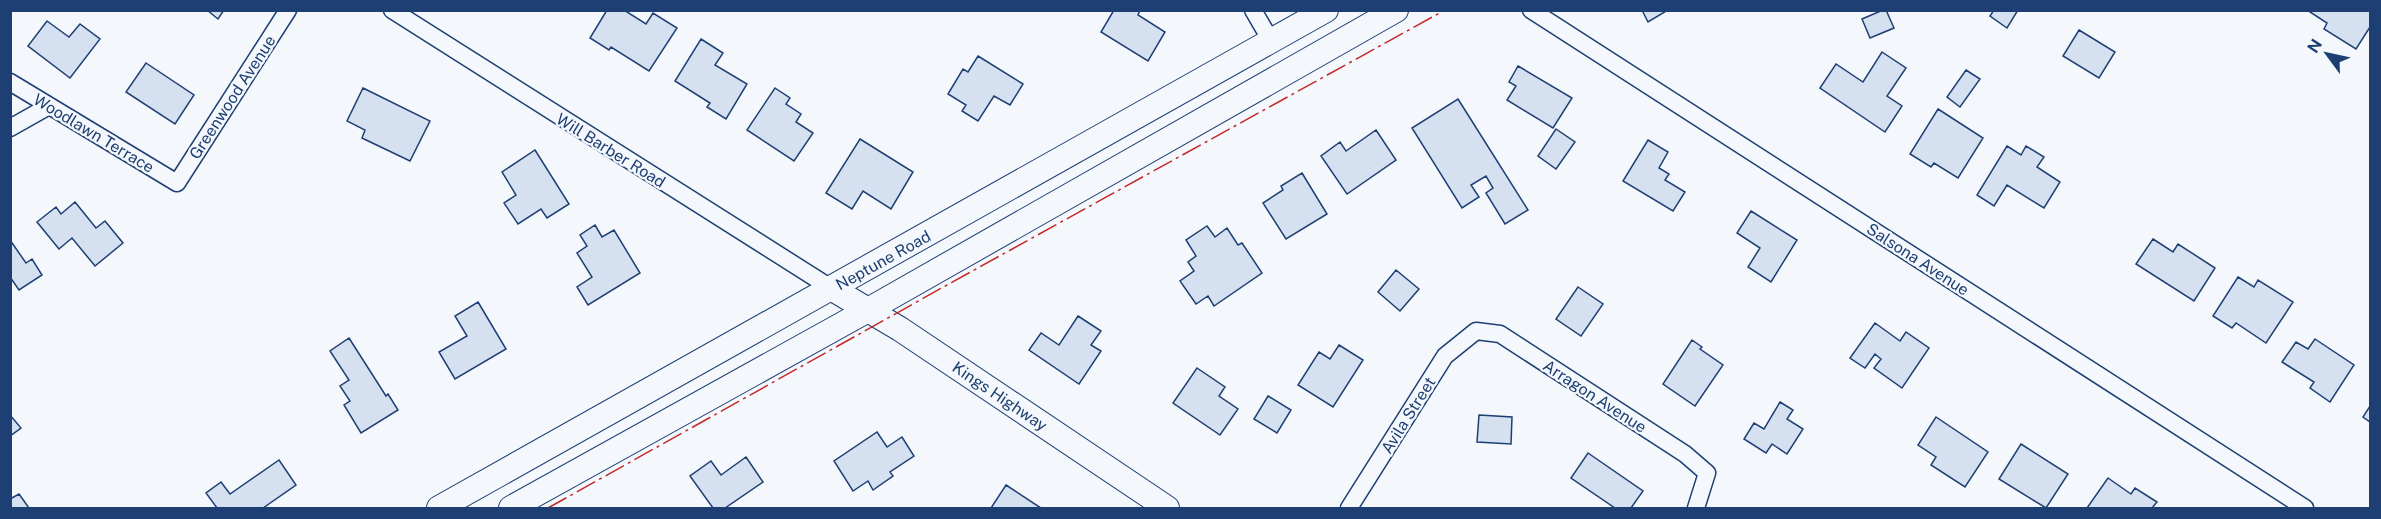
<svg xmlns="http://www.w3.org/2000/svg" width="2381" height="519" viewBox="0 0 2381 519" font-family="'Public Sans',sans-serif">
  <style>
    .building { fill: #d5e0f0; stroke: #1d3f73; stroke-width: 1.5 }
    .lines { fill: none; stroke-linecap: round; stroke-linejoin: round }
    .street-casing { stroke: #1d3f73; stroke-width: 19 }
    .secondary-casing { stroke: #1d3f73; stroke-width: 26 }
    .street { stroke: #f4f7fb; stroke-width: 16 }
    .secondary { stroke: #f4f7fb; stroke-width: 24 }
    .power { stroke: #c62828; stroke-width: 1.5; stroke-dasharray: 21 4.5 3 4.5; stroke-linecap: butt }
    .labels { text-anchor: middle; stroke-width: 4.5; stroke-linejoin: round; paint-order: stroke }
    .street-label { font-size: 16px; fill: #1d3f73; stroke: #f4f7fb }
  </style>
  <rect width="100%" height="100%" fill="#f4f7fb"/>
  <path class="building" d="M 207,10 L 224,10 L 218,19 Z
    M 607,10 L 624,10 L 646,24 L 653,13 L 677,28 L 649,71 L 611,47 L 609,50 L 590,38 Z
    M 1114,10 L 1140,10 L 1138,15 L 1165,32 L 1148,61 L 1101,32 Z
    M 1642,10 L 1668,10 L 1648,22 Z
    M 1883,10 L 1886,10 L 1894,28 L 1870,38 L 1862,19 Z
    M 1994,10 L 2018,10 L 2007,28 L 1990,16 Z
    M 2307,10 L 2370,10 L 2370,27 L 2356,49 L 2324,29 L 2327,23 Z
    M 47,21 L 69,37 L 80,24 L 100,39 L 70,78 L 28,46 Z
    M 2079,30 L 2115,52 L 2099,78 L 2063,56 Z
    M 701,39 L 723,53 L 715,65 L 747,84 L 726,119 L 707,107 L 710,103 L 675,81 Z
    M 1882,52 L 1906,68 L 1887,96 L 1902,106 L 1885,132 L 1820,88 L 1836,64 L 1863,82 Z
    M 978,56 L 1023,84 L 1010,105 L 994,96 L 978,121 L 962,111 L 966,105 L 948,94 L 963,69 L 968,72 Z
    M 146,63 L 194,95 L 175,124 L 126,92 Z
    M 1518,66 L 1572,98 L 1553,128 L 1507,100 L 1516,86 L 1509,82 Z
    M 1966,70 L 1980,79 L 1960,107 L 1947,97 Z
    M 363,88 L 430,121 L 410,161 L 362,138 L 365,130 L 347,121 Z
    M 775,88 L 790,98 L 786,104 L 801,114 L 796,122 L 813,133 L 794,161 L 747,130 Z
    M 1458,99 L 1528,210 L 1505,224 L 1486,193 L 1493,188 L 1486,176 L 1471,185 L 1479,197 L 1462,208 L 1412,128 Z
    M 1938,109 L 1983,138 L 1958,178 L 1934,163 L 1931,167 L 1910,154 Z
    M 1556,129 L 1575,142 L 1556,169 L 1538,156 Z
    M 1376,130 L 1396,160 L 1347,194 L 1321,156 L 1340,142 L 1346,151 Z
    M 860,139 L 913,172 L 891,209 L 863,191 L 852,209 L 826,193 Z
    M 1648,140 L 1668,152 L 1659,168 L 1669,174 L 1665,180 L 1685,192 L 1673,211 L 1623,181 Z
    M 2007,146 L 2021,155 L 2026,146 L 2044,157 L 2037,167 L 2060,182 L 2044,208 L 2007,185 L 1994,206 L 1977,195 Z
    M 535,150 L 569,204 L 547,218 L 541,209 L 518,224 L 504,203 L 516,195 L 502,172 Z
    M 1302,173 L 1327,214 L 1286,239 L 1263,203 L 1283,190 L 1281,186 Z
    M 75,202 L 96,228 L 105,221 L 123,243 L 95,266 L 72,238 L 59,249 L 37,222 L 56,207 L 61,214 Z
    M 1751,211 L 1797,240 L 1771,282 L 1748,267 L 1760,248 L 1737,233 Z
    M 595,225 L 602,237 L 614,230 L 640,273 L 588,305 L 577,287 L 592,277 L 577,253 L 587,246 L 580,235 Z
    M 1207,226 L 1215,237 L 1227,228 L 1238,245 L 1242,243 L 1262,273 L 1214,306 L 1208,296 L 1196,304 L 1180,281 L 1194,271 L 1188,262 L 1196,256 L 1186,240 Z
    M 2153,239 L 2173,252 L 2178,244 L 2215,268 L 2194,301 L 2136,264 Z
    M 10,240 L 26,263 L 32,259 L 42,275 L 19,290 L 10,277 Z
    M 1396,270 L 1419,289 L 1400,311 L 1378,292 Z
    M 2238,277 L 2254,287 L 2258,280 L 2293,302 L 2266,343 L 2236,323 L 2232,328 L 2213,316 Z
    M 1578,287 L 1603,304 L 1581,336 L 1556,319 Z
    M 478,302 L 506,349 L 455,379 L 439,352 L 467,336 L 455,316 Z
    M 1078,316 L 1101,331 L 1091,345 L 1101,351 L 1079,384 L 1029,350 L 1041,333 L 1059,345 Z
    M 1875,323 L 1900,341 L 1906,332 L 1929,348 L 1902,388 L 1874,368 L 1881,359 L 1875,354 L 1865,368 L 1850,358 Z
    M 349,338 L 386,396 L 388,394 L 398,410 L 361,433 L 344,405 L 350,401 L 340,386 L 349,380 L 330,351 Z
    M 2315,339 L 2354,365 L 2330,402 L 2310,388 L 2314,382 L 2282,362 L 2296,342 L 2308,349 Z
    M 1692,340 L 1702,347 L 1700,349 L 1723,365 L 1695,406 L 1663,384 Z
    M 1339,345 L 1363,360 L 1333,407 L 1298,385 L 1319,352 L 1330,359 Z
    M 1197,368 L 1225,387 L 1219,396 L 1238,409 L 1220,435 L 1173,403 Z
    M 1268,396 L 1291,410 L 1277,433 L 1254,419 Z
    M 1780,402 L 1793,410 L 1787,419 L 1803,429 L 1787,454 L 1772,444 L 1766,453 L 1744,439 L 1754,423 L 1764,429 Z
    M 2370,406 L 2370,422 L 2363,417 Z
    M 10,415 L 21,428 L 10,436 Z
    M 1479,415 L 1512,417 L 1511,444 L 1477,442 Z
    M 1936,417 L 1988,452 L 1965,487 L 1931,465 L 1936,457 L 1918,445 Z
    M 877,432 L 887,447 L 902,437 L 914,456 L 890,472 L 893,476 L 873,490 L 868,481 L 853,491 L 834,461 Z
    M 2021,444 L 2068,474 L 2046,508 L 1999,479 Z
    M 1588,453 L 1643,491 L 1631,508 L 1615,508 L 1571,478 Z
    M 746,457 L 763,482 L 725,508 L 713,508 L 690,476 L 711,461 L 721,475 Z
    M 279,460 L 296,485 L 263,508 L 217,508 L 206,493 L 221,482 L 230,494 Z
    M 2108,478 L 2131,494 L 2135,488 L 2157,502 L 2152,508 L 2087,508 Z
    M 1006,485 L 1041,508 L 991,508 Z
    M 19,494 L 29,508 L 10,508 L 10,499 Z"/>
  <g class="lines">
    <g class="street-casing">
      <path id="street" d="M 392,10 L 831,288
        M 1253,10 L 1271,41
        M 1531,10 L 2305,508
        M 10,82 L 177,183 L 288,10
        M 10,128 L 49,106
        M 1349,508 L 1445,356 L 1476,331 L 1500,334 L 1685,454 L 1707,473 L 1696,508"/>
    </g>
    <g class="secondary-casing">
      <path id="secondary" d="M 831,288 L 900,329 L 1167,508
        M 439,508 L 1326,10
        M 511,508 L 868,310 L 1396,10"/>
    </g>
    <use href="#street" class="street"/>
    <use href="#secondary" class="secondary"/>
    <path class="power" d="M 548,508 L 947,285 L 1445,10"/>
  </g>
  <g class="labels">
    <g class="street-label">
      <text transform="translate(232 97) rotate(-57)" y="6">Greenwood Avenue</text>
      <text transform="translate(94 133) rotate(31)" y="6">Woodlawn Terrace</text>
      <text transform="translate(611 150) rotate(32)" y="6">Will Barber Road</text>
      <text transform="translate(1918 259) rotate(33)" y="6">Salsona Avenue</text>
      <text transform="translate(883 260) rotate(-29)" y="6">Neptune Road</text>
      <text transform="translate(1000 396) rotate(34)" y="6">Kings Highway</text>
      <text transform="translate(1595 396) rotate(33)" y="6">Arragon Avenue</text>
      <text transform="translate(1408 415) rotate(-58)" y="6">Avila Street</text>
    </g>
  </g>
  <rect width="2381" height="519" fill="none" stroke="#1d3f73" stroke-width="24"/>
  <g transform="translate(2327 54) rotate(303)" stroke="#f4f7fb" stroke-width="4.5" paint-order="stroke">
  <path d="M0-4.5L10 22L0 15L-10 22Z" fill="#1d3f73"/>
  <text y="-9" font-size="16" font-weight="bold" text-anchor="middle" fill="#1d3f73">N</text>
  </g>
</svg>
